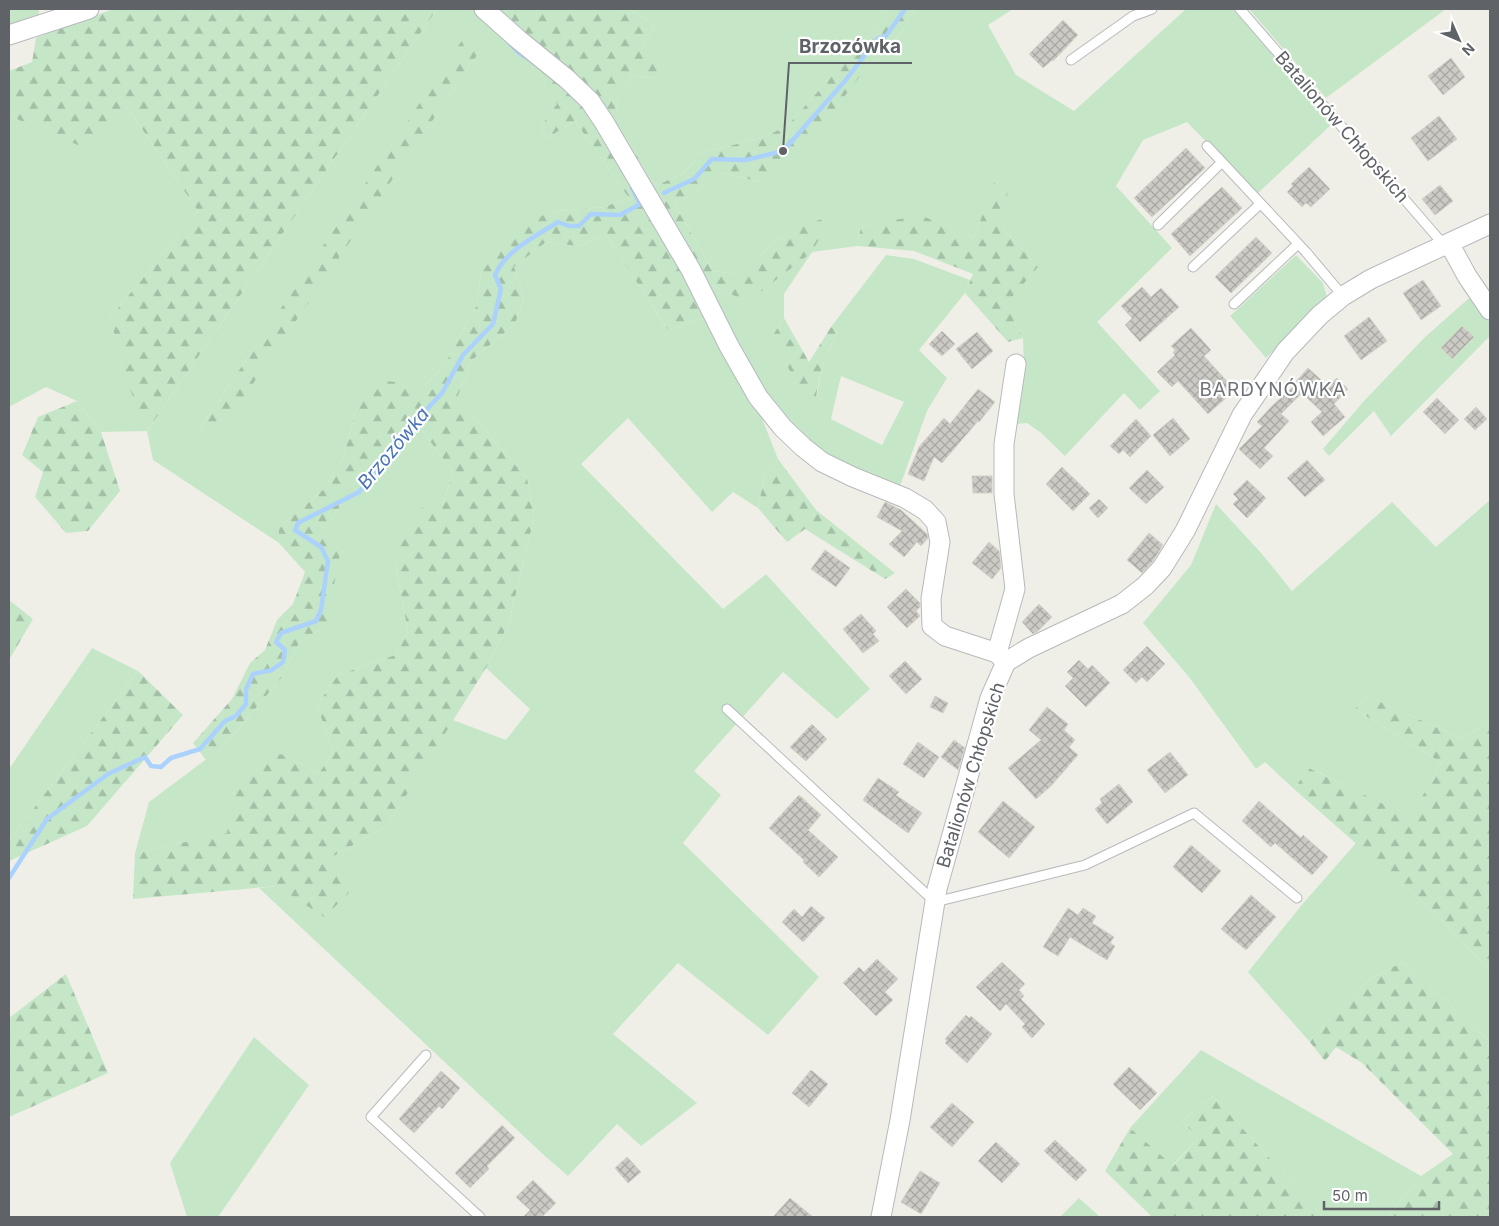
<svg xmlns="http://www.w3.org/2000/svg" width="1499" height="1226" viewBox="0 0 1499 1226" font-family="Inter,sans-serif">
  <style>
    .green { fill: #c5e7c8; fill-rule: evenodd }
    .forest { fill: url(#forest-firs) }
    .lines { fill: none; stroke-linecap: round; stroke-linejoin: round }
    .stream { stroke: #abd1fd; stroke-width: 4.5 }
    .building { fill: url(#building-cross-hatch); stroke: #d5d2c6 }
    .service-casing { stroke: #b7b9bd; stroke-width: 11 }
    .minor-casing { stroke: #b7b9bd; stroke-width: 21 }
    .service { stroke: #fff; stroke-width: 9 }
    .minor { stroke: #fff; stroke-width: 19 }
    .labels { text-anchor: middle; stroke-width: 4.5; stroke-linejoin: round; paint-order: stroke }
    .street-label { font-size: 18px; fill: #5f6267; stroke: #fff }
    .neighbourhood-label { font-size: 19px; letter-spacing: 1px; fill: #707379; stroke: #fff }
    .water-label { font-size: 19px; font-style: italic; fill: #4975b8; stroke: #fff }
    .leader { fill: none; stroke: #5f6267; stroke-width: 2 }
    .callout-dot { fill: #5f6267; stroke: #fff; stroke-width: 2 }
    .callout-label { font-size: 19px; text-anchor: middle; font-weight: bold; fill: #5f6267; stroke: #fff; stroke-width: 4.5; stroke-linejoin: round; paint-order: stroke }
  </style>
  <defs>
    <pattern id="forest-firs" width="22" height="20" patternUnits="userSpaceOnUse" patternTransform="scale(1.25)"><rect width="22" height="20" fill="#c5e7c8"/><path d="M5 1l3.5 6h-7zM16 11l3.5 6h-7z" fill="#a3bfa6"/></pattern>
    <pattern id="building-cross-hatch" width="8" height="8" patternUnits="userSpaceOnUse" patternTransform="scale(1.25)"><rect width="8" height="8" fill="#cccac4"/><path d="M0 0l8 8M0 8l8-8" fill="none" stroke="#a9a7a3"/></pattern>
  </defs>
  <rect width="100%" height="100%" fill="#f0efe7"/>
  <path class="green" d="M 9,9 L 39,9 L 39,19 L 9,29 Z
    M 437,9 L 478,9 L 551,73 L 543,85 L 557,104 L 541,126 L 547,138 L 575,121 L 629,198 L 604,207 L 548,212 L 481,272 L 477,305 L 444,366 L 425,385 L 357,406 L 343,458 L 324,489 L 279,528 L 279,543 L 153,460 L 147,431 L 101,432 L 77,401 L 46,387 L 9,407 L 9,109 L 17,119 L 127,107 L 198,211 L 110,318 L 147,431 ZM 465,37 L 482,48 L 216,437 L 200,428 Z
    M 629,9 L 887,9 L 882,20 L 787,126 L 764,137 L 702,153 L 684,173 L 655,186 L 619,126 L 617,101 L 632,75 L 659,79 L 640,52 L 655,26 Z
    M 915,9 L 1013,9 L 988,25 L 1016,75 L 1074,111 L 1186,9 L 1233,9 L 1332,124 L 1257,194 L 1187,122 L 1143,140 L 1116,186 L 1172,248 L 1097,322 L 1160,391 L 1140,410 L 1124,393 L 1065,456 L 1040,432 L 1027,423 L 1015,424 L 1024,369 L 1023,338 L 1005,304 L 1038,267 L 1002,227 L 994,184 L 974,238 L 920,216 L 861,227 L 857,246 L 812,252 L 784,294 L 784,318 L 773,335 L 817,396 L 821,370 L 837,331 L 831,327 L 886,255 L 914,259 L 970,280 L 965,293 L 919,350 L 947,378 L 927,411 L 899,489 L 805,444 L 764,392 L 705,282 L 737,297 L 792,229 L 736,274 L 713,271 L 675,205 L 722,173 L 761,182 L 871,62 L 897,40 ZM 841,376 L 904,402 L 882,445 L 831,419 Z
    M 1249,9 L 1446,9 L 1326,98 Z
    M 606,235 L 668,330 L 707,317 L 759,411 L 778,459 L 765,473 L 758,508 L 733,492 L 712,512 L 628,418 L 581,464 L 723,609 L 766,574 L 870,689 L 837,719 L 783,672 L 694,771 L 721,795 L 683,843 L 819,977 L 768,1035 L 678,963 L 613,1034 L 697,1103 L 641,1146 L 617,1124 L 568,1176 L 546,1157 L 259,888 L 277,886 L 325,861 L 387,826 L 453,720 L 506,740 L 530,709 L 486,668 L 509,623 L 534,518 L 527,478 L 457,398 L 472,360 L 515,324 L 524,297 L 514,267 L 546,242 L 578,246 Z
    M 1296,255 L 1323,283 L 1327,297 L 1266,358 L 1230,316 Z
    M 1476,292 L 1490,312 L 1490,336 L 1391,436 L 1374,411 L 1329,456 L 1323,449 L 1363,402 L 1425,337 Z
    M 421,429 L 453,472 L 441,509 L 395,562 L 408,632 L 395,655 L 338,675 L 317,705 L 333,753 L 319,773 L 281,754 L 234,791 L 228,833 L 135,853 L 149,802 L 224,746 L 282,677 L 299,643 L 326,626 L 320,530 L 333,518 L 351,487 L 396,440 Z
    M 1490,500 L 1490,721 L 1462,739 L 1368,696 L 1355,709 L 1442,763 L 1410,818 L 1310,768 L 1294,789 L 1265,762 L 1256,769 L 1189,677 L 1143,623 L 1191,565 L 1216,504 L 1262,554 L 1292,591 L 1392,502 L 1436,547 Z
    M 92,648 L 138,671 L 9,841 L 9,769 Z
    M 1356,843 L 1435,913 L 1490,971 L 1490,1042 L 1403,962 L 1371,978 L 1309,1041 L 1248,972 L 1300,907 Z
    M 254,1037 L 309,1085 L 218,1217 L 187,1217 L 170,1163 Z
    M 1201,1050 L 1421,1176 L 1387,1217 L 1323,1217 L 1213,1096 L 1182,1121 L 1198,1138 L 1172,1166 L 1130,1128 Z
    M 1079,1198 L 1100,1217 L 1060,1217 Z"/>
  <path class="forest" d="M 113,9 L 437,9 L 147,431 L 128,384 L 110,318 L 198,211 L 127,107 L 78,145 L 17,119 L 9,109 L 9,71 L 32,62 L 36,38 Z
    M 496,9 L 629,9 L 655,26 L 640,52 L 663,70 L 659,79 L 632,75 L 617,101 L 619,126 L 655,186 L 684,173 L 702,153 L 764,137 L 787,126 L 882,20 L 887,9 L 915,9 L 897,40 L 871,62 L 797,158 L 761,182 L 722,173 L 675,205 L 713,271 L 736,274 L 792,229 L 831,216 L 812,252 L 754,297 L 737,297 L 705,282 L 707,317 L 668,330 L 606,235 L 578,246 L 546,242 L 514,267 L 524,297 L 515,324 L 472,360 L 457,398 L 527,478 L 534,518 L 509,623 L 486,668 L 387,826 L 325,861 L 349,893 L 324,917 L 277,886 L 133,899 L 135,853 L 227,833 L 234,791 L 258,762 L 281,754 L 319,773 L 333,753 L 317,705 L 338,675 L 395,655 L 408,632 L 395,562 L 399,532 L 423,507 L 441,509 L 453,472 L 421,429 L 396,440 L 351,487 L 333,518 L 320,530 L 340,554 L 326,626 L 299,643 L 282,677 L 224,746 L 206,760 L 193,743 L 232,699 L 250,663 L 265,650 L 277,620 L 293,604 L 305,572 L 279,543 L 279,528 L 324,489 L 343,458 L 357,406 L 377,380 L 425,385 L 444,366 L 477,305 L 481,272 L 517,232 L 548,212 L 604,207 L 629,198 L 575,121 L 547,138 L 541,126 L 557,104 L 543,85 L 551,73 Z
    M 465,36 L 482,48 L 216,438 L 200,428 Z
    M 994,183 L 1008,190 L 1002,227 L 1038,267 L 1006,304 L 1023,338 L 1008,342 L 965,293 L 973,274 L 914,251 L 857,246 L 861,227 L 920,215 L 974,238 Z
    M 784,318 L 809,362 L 831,327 L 837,331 L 821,370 L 816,397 L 796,384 L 773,335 Z
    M 77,401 L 101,432 L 120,491 L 88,531 L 66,533 L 35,497 L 43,472 L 22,455 L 38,417 Z
    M 778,459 L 816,510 L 895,573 L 885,579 L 805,529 L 787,542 L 758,508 L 765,473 Z
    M 9,600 L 33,619 L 9,660 Z
    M 138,671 L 183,715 L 87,826 L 9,861 L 9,841 Z
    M 1368,696 L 1462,739 L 1490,721 L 1490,971 L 1435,913 L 1294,789 L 1309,768 L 1410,817 L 1442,763 L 1355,709 Z
    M 1403,962 L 1490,1042 L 1490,1217 L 1387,1217 L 1421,1176 L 1453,1154 L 1362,1063 L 1336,1047 L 1325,1061 L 1309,1041 L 1371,978 Z
    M 66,974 L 108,1073 L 9,1117 L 9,1018 Z
    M 1213,1096 L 1323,1217 L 1152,1217 L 1105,1171 L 1130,1128 L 1173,1166 L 1198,1138 L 1182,1121 Z"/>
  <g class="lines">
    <path class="stream" d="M 510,44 L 519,53 L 529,59
      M 632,188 L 640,204
      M 664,193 L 694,179 L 712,159 L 746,160 L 783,151 L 845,81 L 877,39 L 886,36 L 905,9
      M 9,878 L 47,819 L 108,774 L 145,757 L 151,766 L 161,767 L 171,758 L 200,749 L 225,721 L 236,716 L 246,704 L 246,690 L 253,674 L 272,670 L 283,662 L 285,650 L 276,642 L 281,633 L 316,621 L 321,610 L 328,561 L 321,547 L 295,530 L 298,523 L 359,492 L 376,473 L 403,432 L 414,419 L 427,409 L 442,393 L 463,355 L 493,324 L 501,289 L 495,275 C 506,250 536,236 558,222 L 569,226 L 579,226 L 591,214 L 620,215 L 640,204 L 645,203"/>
  </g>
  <path class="building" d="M 1063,20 L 1078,35 L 1053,61 L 1052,60 L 1043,68 L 1029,54 Z
    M 1451,58 L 1465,77 L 1443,95 L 1428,76 Z
    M 1439,116 L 1457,139 L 1428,161 L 1411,138 Z
    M 1186,148 L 1205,168 L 1152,217 L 1134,198 Z
    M 1309,167 L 1330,189 L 1311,207 L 1306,203 L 1302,207 L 1287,192 L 1293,186 L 1291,184 Z
    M 1440,185 L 1453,201 L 1435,215 L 1422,199 Z
    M 1222,187 L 1242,208 L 1190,256 L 1171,234 Z
    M 1256,237 L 1272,253 L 1231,293 L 1215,277 Z
    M 1423,280 L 1441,306 L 1421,320 L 1403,293 Z
    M 1142,287 L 1151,297 L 1161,288 L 1179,307 L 1140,342 L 1125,325 L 1132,318 L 1121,306 Z
    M 1369,317 L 1387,341 L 1361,360 L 1344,336 Z
    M 1462,326 L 1474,337 L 1452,359 L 1441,348 Z
    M 1191,328 L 1211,350 L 1204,356 L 1235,390 L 1208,414 L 1178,381 L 1172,387 L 1157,372 L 1175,355 L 1173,353 L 1175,350 L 1171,346 Z
    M 942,331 L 955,344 L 942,356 L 929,344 Z
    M 977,332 L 993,351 L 972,369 L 956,349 Z
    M 1308,368 L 1328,386 L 1337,378 L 1348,389 L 1334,404 L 1345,417 L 1323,436 L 1311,422 L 1322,412 L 1302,393 L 1281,414 L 1289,421 L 1264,448 L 1273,456 L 1260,469 L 1239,449 L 1262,426 L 1257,422 L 1272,406 L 1294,386 L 1293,385 Z
    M 978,389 L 995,402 L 979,422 L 978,421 L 942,463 L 934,457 L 924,481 L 908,474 L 919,447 L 944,418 L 950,424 Z
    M 1437,398 L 1459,420 L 1445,434 L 1423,412 Z
    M 1476,407 L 1487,419 L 1475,430 L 1464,419 Z
    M 1173,418 L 1190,439 L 1170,456 L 1153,435 Z
    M 1136,419 L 1151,436 L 1130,457 L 1123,450 L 1119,454 L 1110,446 Z
    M 1307,460 L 1325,480 L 1305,497 L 1287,478 Z
    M 1062,467 L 1090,494 L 1073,511 L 1046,484 Z
    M 1147,470 L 1164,487 L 1146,504 L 1129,488 Z
    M 972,476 L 992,476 L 992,493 L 973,493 Z
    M 1247,480 L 1266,498 L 1247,518 L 1233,504 L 1238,499 L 1233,494 Z
    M 1099,499 L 1108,508 L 1098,518 L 1089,508 Z
    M 885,502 L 901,510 L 927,534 L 928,538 L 921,546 L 917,542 L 904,557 L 889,544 L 902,531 L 877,517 Z
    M 1149,533 L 1163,545 L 1153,561 L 1142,573 L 1127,560 Z
    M 989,542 L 999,551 L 1001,568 L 992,579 L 972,563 Z
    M 825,550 L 850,568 L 836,587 L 811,569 Z
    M 906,589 L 920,603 L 920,607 L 916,611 L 920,616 L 907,628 L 887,607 Z
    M 1039,604 L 1052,617 L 1038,631 L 1033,634 L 1022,622 Z
    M 861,614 L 876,631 L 873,634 L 879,641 L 863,653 L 843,629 Z
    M 1147,646 L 1165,664 L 1147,682 L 1142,677 L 1136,683 L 1123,670 Z
    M 1079,660 L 1088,669 L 1092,665 L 1110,683 L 1086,707 L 1065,686 L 1073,678 L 1067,672 Z
    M 905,661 L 922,679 L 906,694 L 889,676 Z
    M 935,696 L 948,703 L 943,713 L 930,707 Z
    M 1047,707 L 1068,724 L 1064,730 L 1075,740 L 1069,747 L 1078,755 L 1051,786 L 1036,799 L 1008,768 L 1041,740 L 1029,730 Z
    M 812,724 L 827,739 L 806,761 L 790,747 Z
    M 954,740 L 965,748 L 958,770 L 941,757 Z
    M 918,742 L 939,757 L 924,778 L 903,764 Z
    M 1170,752 L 1188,775 L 1165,793 L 1147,770 Z
    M 878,778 L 899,792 L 896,795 L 922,813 L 908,833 L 863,800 Z
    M 1119,784 L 1133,802 L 1107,824 L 1095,809 L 1102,803 L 1100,799 Z
    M 799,795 L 821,815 L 808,830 L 838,857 L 819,877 L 803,862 L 804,860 L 769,828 Z
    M 1003,801 L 1035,827 L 1009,858 L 978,832 Z
    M 1259,801 L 1301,838 L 1303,835 L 1328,857 L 1312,875 L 1275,843 L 1271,847 L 1242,821 Z
    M 1191,845 L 1221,871 L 1202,893 L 1173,867 Z
    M 1251,895 L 1276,917 L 1246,950 L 1221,929 Z
    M 811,906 L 825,918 L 803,942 L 782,922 L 794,909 L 802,917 Z
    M 1068,908 L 1078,915 L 1083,908 L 1096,916 L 1092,923 L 1114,937 L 1110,943 L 1115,946 L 1107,960 L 1070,937 L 1058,956 L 1043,947 Z
    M 877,959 L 898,979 L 885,992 L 893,1000 L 876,1016 L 843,983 L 859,967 L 864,972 Z
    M 1002,962 L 1025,984 L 1019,990 L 1024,996 L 1021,999 L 1045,1024 L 1032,1038 L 1022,1027 L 1025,1024 L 1006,1004 L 1000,1011 L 976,987 Z
    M 966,1015 L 969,1018 L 971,1016 L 992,1034 L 967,1063 L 945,1043 L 947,1041 L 945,1039 Z
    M 1129,1067 L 1157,1093 L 1140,1110 L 1113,1084 Z
    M 811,1070 L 828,1084 L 809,1107 L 792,1093 Z
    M 441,1071 L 460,1088 L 442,1109 L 439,1106 L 414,1133 L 399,1119 Z
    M 952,1103 L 974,1122 L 952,1147 L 930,1127 Z
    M 502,1125 L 515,1138 L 487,1166 L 489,1169 L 470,1188 L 455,1173 Z
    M 1055,1140 L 1087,1170 L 1076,1181 L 1044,1151 Z
    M 996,1142 L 1020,1164 L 1002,1183 L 978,1161 Z
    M 627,1157 L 641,1172 L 628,1183 L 615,1168 Z
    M 920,1171 L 940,1183 L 921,1214 L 901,1202 Z
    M 533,1180 L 556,1203 L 542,1217 L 523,1217 L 530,1210 L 516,1197 Z
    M 790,1198 L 813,1217 L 773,1217 Z"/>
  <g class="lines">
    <g class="service-casing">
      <path id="service" d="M 1240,9 L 1444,245
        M 1071,60 L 1133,16 L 1152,9
        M 1207,146 L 1306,252 L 1343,296
        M 1158,225 L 1222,162
        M 1193,267 L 1260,204
        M 1234,304 L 1298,244
        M 727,709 L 935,902 L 1085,865 L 1194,813 L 1297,898
        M 426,1055 L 371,1117 L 480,1217"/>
    </g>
    <g class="minor-casing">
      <path id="minor" d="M 484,9 L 519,40 L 567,79 L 590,101 L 604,122 L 691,270 L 729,346 L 758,397 L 783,428 L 803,447 L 822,462 L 853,477 L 905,498 L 925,510 L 936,522 L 940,542 L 931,599 L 932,626 L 945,636 L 997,653 L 1006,662
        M 9,35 L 89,9
        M 1449,243 L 1467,276 L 1490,310
        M 997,653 L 1015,589 L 1004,494 L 1004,444 L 1016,364
        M 881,1217 L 900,1120 L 937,889 L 990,698 L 1006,662 L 1029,648 L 1122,604 L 1145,586 L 1162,568 L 1185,531 L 1242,415 L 1285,352 L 1320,315 L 1343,296 L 1371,279 L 1490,224"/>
    </g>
    <use href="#service" class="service"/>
    <use href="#minor" class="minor"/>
  </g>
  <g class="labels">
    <g class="street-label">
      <text transform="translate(1342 127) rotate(49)" y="6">Batalionów Chłopskich</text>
      <text transform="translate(971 775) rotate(-73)" y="6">Batalionów Chłopskich</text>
    </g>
    <g class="neighbourhood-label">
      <text x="1273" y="396">BARDYNÓWKA</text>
    </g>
    <g class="water-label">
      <text transform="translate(393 448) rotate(-50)" y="7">Brzozówka</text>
    </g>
  </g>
  <path class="leader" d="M783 151L789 63H912"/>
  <circle class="callout-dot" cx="783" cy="151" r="5"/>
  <g class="callout-label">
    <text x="850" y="53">Brzozówka</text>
  </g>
  <rect width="1499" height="1226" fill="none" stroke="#5f6267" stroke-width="20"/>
  <g transform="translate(1459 40) rotate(135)" stroke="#ffffff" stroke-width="4" paint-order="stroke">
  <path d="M0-4L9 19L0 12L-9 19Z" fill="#5f6267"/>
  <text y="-8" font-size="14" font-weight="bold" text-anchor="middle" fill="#5f6267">N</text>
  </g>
  <path d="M1324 1201v8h115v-8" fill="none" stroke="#5f6267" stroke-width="2.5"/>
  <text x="1332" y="1201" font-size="15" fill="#5f6267" stroke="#ffffff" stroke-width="4" paint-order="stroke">50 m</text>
</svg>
